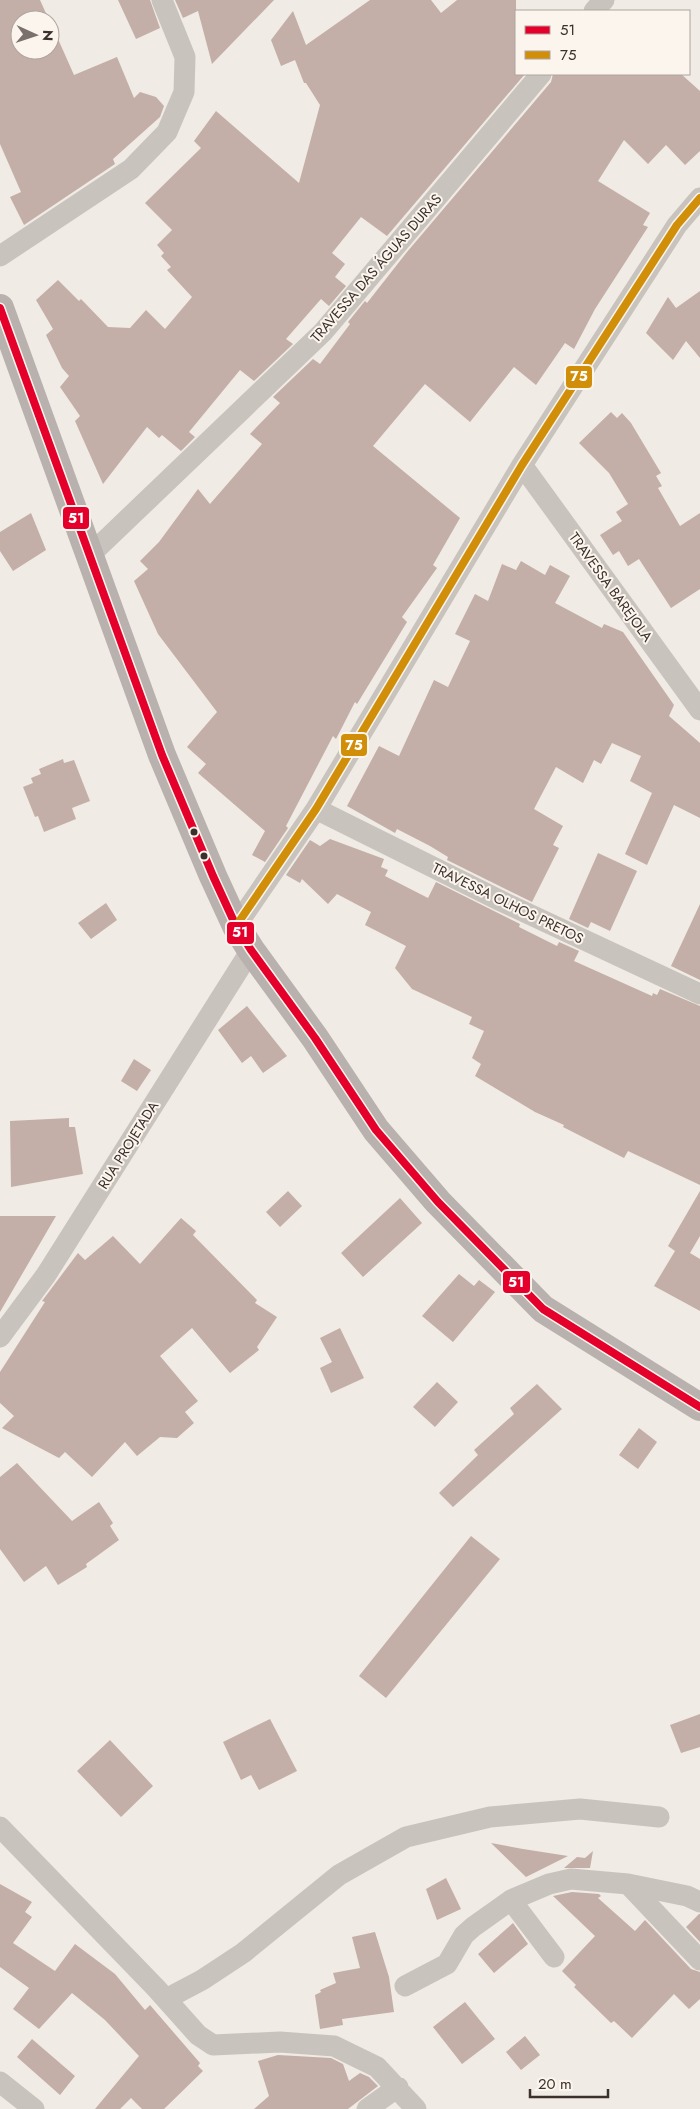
<svg xmlns="http://www.w3.org/2000/svg" width="700" height="2109" viewBox="0 0 700 2109" font-family="Jost,sans-serif">
  <style>
    .building { fill: #c3afa7 }
    .lines { fill: none; stroke-linecap: round; stroke-linejoin: round }
    .street { stroke: #c9c3be; stroke-width: 21 }
    .primary { stroke: #b8b1ad; stroke-width: 28 }
    .bus-1-casing { stroke: #fbf5ee; stroke-width: 11 }
    .bus-2-casing { stroke: #fbf5ee; stroke-width: 11 }
    .bus-1 { stroke: #e4002b; stroke-width: 8 }
    .bus-2 { stroke: #d18e09; stroke-width: 8 }
    .bus-dot { fill: #3b302b; stroke: #fbf5ee; stroke-width: 2 }
    .labels { text-anchor: middle; stroke-width: 4; stroke-linejoin: round; paint-order: stroke }
    .street-label { font-size: 14px; fill: #3b302b; stroke: #fbf5ee }
    .line-badge { stroke: #fbf5ee; stroke-width: 2 }
    .badge-label { font-size: 14px; text-anchor: middle; font-weight: bold; fill: #fff }
  </style>
  <rect width="100%" height="100%" fill="#f0ebe5"/>
  <path class="building" d="M 0,0 L 40,0 L 49,20 L 20,20 L 20,50 L 50,50 L 50,21 L 74,75 L 117,57 L 134,98 L 140,92 L 156,97 L 164,106 L 160,117 L 113,159 L 115,164 L 24,225 L 10,197 L 21,192 L 0,144 Z
    M 118,0 L 150,0 L 160,28 L 136,39 Z
    M 175,0 L 274,0 L 212,64 L 198,11 L 183,18 Z
    M 370,0 L 431,0 L 441,13 L 457,0 L 516,0 L 516,74 L 525,74 L 387,236 L 361,217 L 332,253 L 345,264 L 335,277 L 346,286 L 329,306 L 321,299 L 286,339 L 293,344 L 254,381 L 240,370 L 189,432 L 195,437 L 181,451 L 162,435 L 159,438 L 147,427 L 103,484 L 75,421 L 80,416 L 60,387 L 69,376 L 62,368 L 46,335 L 53,329 L 36,300 L 58,280 L 79,301 L 81,299 L 108,327 L 130,328 L 146,310 L 165,329 L 192,297 L 167,270 L 171,267 L 161,256 L 164,253 L 157,245 L 172,230 L 145,203 L 201,148 L 194,141 L 216,111 L 299,183 L 320,105 L 306,83 L 304,83 L 295,60 L 281,66 L 271,40 L 293,11 L 306,45 Z
    M 553,74 L 681,74 L 700,91 L 700,151 L 685,165 L 666,145 L 648,164 L 624,140 L 598,181 L 650,213 L 643,225 L 648,227 L 595,309 L 574,349 L 565,343 L 536,385 L 514,367 L 470,422 L 425,384 L 373,446 L 460,518 L 433,565 L 437,568 L 402,617 L 407,622 L 357,704 L 355,702 L 336,739 L 333,736 L 286,826 L 288,828 L 265,862 L 252,855 L 265,831 L 198,773 L 206,764 L 187,747 L 217,712 L 158,634 L 134,581 L 148,569 L 140,561 L 159,542 L 198,489 L 210,504 L 262,444 L 250,434 L 280,403 L 273,397 L 313,359 L 320,364 L 350,324 L 348,322 L 365,301 L 367,303 L 407,252 L 551,82 Z
    M 700,291 L 700,358 L 686,341 L 673,360 L 646,333 L 668,297 L 676,308 Z
    M 611,412 L 617,418 L 622,413 L 631,423 L 661,473 L 656,476 L 662,486 L 658,488 L 680,526 L 700,513 L 700,589 L 671,608 L 639,559 L 628,566 L 619,551 L 613,555 L 600,535 L 622,521 L 616,512 L 628,504 L 609,473 L 579,443 Z
    M 31,513 L 46,550 L 13,571 L 0,551 L 0,532 Z
    M 521,561 L 545,575 L 550,565 L 570,576 L 555,603 L 602,628 L 604,624 L 623,632 L 674,705 L 669,716 L 700,743 L 700,818 L 674,805 L 647,865 L 625,854 L 652,793 L 630,781 L 641,756 L 612,743 L 601,764 L 594,760 L 583,783 L 556,767 L 534,809 L 563,826 L 553,845 L 559,848 L 532,902 L 447,860 L 448,857 L 430,846 L 397,829 L 395,833 L 347,806 L 379,746 L 399,756 L 434,680 L 448,687 L 470,641 L 455,634 L 475,594 L 488,601 L 502,564 L 516,570 Z
    M 63,759 L 64,763 L 74,760 L 90,801 L 72,808 L 76,819 L 44,832 L 38,816 L 35,817 L 23,787 L 33,783 L 31,778 L 41,774 L 39,769 Z
    M 330,839 L 384,859 L 381,867 L 388,870 L 385,876 L 428,898 L 436,882 L 520,924 L 519,927 L 557,946 L 559,942 L 579,951 L 574,961 L 652,996 L 653,993 L 657,995 L 660,989 L 700,1006 L 700,1185 L 628,1151 L 624,1158 L 563,1127 L 564,1125 L 535,1112 L 475,1076 L 481,1064 L 472,1058 L 484,1031 L 469,1024 L 472,1017 L 412,989 L 395,968 L 406,946 L 365,925 L 371,912 L 337,894 L 328,904 L 302,879 L 300,883 L 286,875 L 310,840 L 320,846 Z
    M 598,853 L 637,871 L 610,931 L 591,922 L 588,928 L 569,919 Z
    M 106,903 L 117,920 L 91,939 L 78,923 Z
    M 700,904 L 700,980 L 671,966 Z
    M 247,1006 L 287,1056 L 263,1073 L 251,1056 L 242,1063 L 218,1030 Z
    M 134,1059 L 151,1070 L 137,1091 L 121,1081 Z
    M 69,1118 L 69,1127 L 75,1127 L 83,1174 L 11,1187 L 10,1121 Z
    M 288,1191 L 302,1206 L 280,1227 L 266,1212 Z
    M 700,1191 L 700,1236 L 690,1253 L 700,1259 L 700,1311 L 654,1286 L 675,1251 L 668,1246 Z
    M 400,1198 L 422,1223 L 363,1277 L 341,1253 Z
    M 0,1216 L 56,1216 L 0,1312 Z
    M 181,1218 L 196,1231 L 193,1235 L 257,1300 L 255,1303 L 277,1317 L 257,1347 L 259,1350 L 230,1373 L 192,1328 L 160,1356 L 198,1401 L 185,1412 L 194,1423 L 177,1438 L 160,1437 L 137,1456 L 125,1442 L 92,1477 L 65,1452 L 59,1458 L 2,1428 L 14,1416 L 0,1403 L 0,1372 L 45,1302 L 42,1301 L 78,1253 L 85,1260 L 113,1236 L 140,1264 Z
    M 459,1274 L 474,1286 L 479,1280 L 495,1292 L 453,1342 L 422,1316 Z
    M 340,1328 L 364,1378 L 331,1393 L 320,1368 L 332,1362 L 320,1338 Z
    M 437,1382 L 458,1402 L 435,1427 L 413,1407 Z
    M 537,1384 L 562,1409 L 453,1507 L 439,1493 L 478,1455 L 474,1450 L 514,1414 L 510,1408 Z
    M 639,1428 L 657,1442 L 638,1469 L 619,1455 Z
    M 17,1463 L 72,1521 L 99,1502 L 113,1523 L 110,1526 L 119,1540 L 86,1564 L 87,1567 L 58,1585 L 46,1566 L 24,1582 L 0,1549 L 0,1477 Z
    M 471,1536 L 500,1559 L 386,1698 L 359,1676 Z
    M 700,1714 L 700,1747 L 681,1753 L 670,1725 Z
    M 270,1719 L 297,1771 L 259,1790 L 251,1775 L 241,1780 L 223,1742 Z
    M 110,1740 L 153,1786 L 121,1817 L 77,1771 Z
    M 491,1843 L 523,1849 L 568,1856 L 526,1877 Z
    M 593,1851 L 590,1868 L 564,1868 L 577,1857 L 585,1858 Z
    M 446,1878 L 461,1909 L 437,1920 L 426,1889 Z
    M 0,1884 L 32,1902 L 25,1912 L 32,1917 L 13,1943 L 55,1971 L 75,1944 L 115,1974 L 145,2010 L 150,2005 L 200,2063 L 198,2066 L 203,2071 L 164,2109 L 142,2109 L 131,2098 L 120,2109 L 95,2109 L 139,2056 L 105,2020 L 72,1993 L 39,2029 L 13,2009 L 29,1988 L 0,1967 Z
    M 572,1892 L 599,1894 L 601,1896 L 598,1898 L 635,1931 L 645,1920 L 691,1969 L 700,1972 L 700,1999 L 689,2009 L 674,1994 L 632,2038 L 614,2021 L 611,2023 L 574,1987 L 576,1985 L 562,1971 L 595,1936 L 553,1896 Z
    M 699,1914 L 700,1914 L 700,1942 L 686,1927 Z
    M 513,1923 L 528,1944 L 494,1973 L 478,1954 Z
    M 375,1932 L 389,1977 L 394,2012 L 342,2019 L 343,2025 L 320,2029 L 315,1995 L 321,1992 L 320,1990 L 336,1983 L 333,1973 L 360,1968 L 352,1937 Z
    M 465,2002 L 495,2039 L 462,2064 L 433,2027 Z
    M 525,2036 L 540,2055 L 521,2070 L 506,2052 Z
    M 32,2039 L 75,2076 L 60,2095 L 17,2057 Z
    M 278,2055 L 331,2058 L 343,2064 L 349,2081 L 360,2073 L 369,2077 L 378,2086 L 348,2109 L 254,2109 L 269,2096 L 258,2061 Z"/>
  <g class="lines">
    <path class="street" d="M 594,11 L 604,0
      M 0,256 L 131,169 L 167,132 L 184,92 L 185,57 L 162,0
      M 522,465 L 700,710
      M 90,555 L 323,332 L 541,74
      M 316,809 L 501,901 L 700,994
      M 236,926 L 316,809 L 522,465 L 677,225 L 700,198
      M 0,1337 L 46,1275 L 251,950
      M 0,1827 L 156,1988 L 198,2035 L 213,2045 L 280,2042 L 334,2046 L 377,2067 L 416,2109
      M 628,1884 L 700,1960
      M 511,1900 L 554,1957
      M 405,1986 L 447,1964 L 464,1935 L 473,1927 L 511,1900 L 549,1884 L 571,1879 L 628,1884 L 687,1896 L 700,1902
      M 166,1999 L 202,1980 L 243,1953 L 339,1875 L 406,1837 L 490,1817 L 580,1809 L 659,1817
      M 0,2082 L 34,2109
      M 367,2109 L 398,2087"/>
    <path class="primary" d="M 0,308 L 162,755 L 213,876 L 236,926 L 251,950 L 315,1038 L 376,1130 L 438,1202 L 543,1309 L 700,1407"/>
    <g class="bus-1-casing">
      <path id="bus-1" d="M 0,308 L 162,755 L 213,876 L 236,926 L 251,950 L 315,1038 L 376,1130 L 438,1202 L 543,1309 L 700,1407"/>
    </g>
    <g class="bus-2-casing">
      <path id="bus-2" d="M 236,926 L 316,809 L 522,465 L 677,225 L 700,198"/>
    </g>
    <use href="#bus-1" class="bus-1"/>
    <use href="#bus-2" class="bus-2"/>
  </g>
  <g class="bus-dot">
    <circle cx="194" cy="832" r="4.5"/>
    <circle cx="204" cy="856" r="4.5"/>
  </g>
  <g class="labels">
    <g class="street-label">
      <text transform="translate(376 268) rotate(-49)" y="5">TRAVESSA DAS ÁGUAS DURAS</text>
      <text transform="translate(611 587) rotate(54)" y="5">TRAVESSA BAREJOLA</text>
      <text transform="translate(508 903) rotate(26)" y="5">TRAVESSA OLHOS PRETOS</text>
      <text transform="translate(128 1145) rotate(-58)" y="5">RUA PROJETADA</text>
    </g>
  </g>
  <g class="line-badge">
    <rect x="565" y="365" width="28" height="24" rx="5" fill="#d18e09"/>
    <rect x="62" y="506" width="28" height="24" rx="5" fill="#e4002b"/>
    <rect x="340" y="733" width="28" height="24" rx="5" fill="#d18e09"/>
    <rect x="226" y="921" width="29" height="24" rx="5" fill="#e4002b"/>
    <rect x="502" y="1270" width="29" height="24" rx="5" fill="#e4002b"/>
  </g>
  <g class="badge-label">
    <text x="579" y="381">75</text>
    <text x="76" y="523">51</text>
    <text x="354" y="750">75</text>
    <text x="240" y="937">51</text>
    <text x="516" y="1287">51</text>
  </g>
  <rect x="515" y="10" width="175" height="65" fill="#fbf5ee" stroke="#aea6a0"/>
  <rect x="525" y="26" width="25" height="8" fill="#e4002b" stroke="#aea6a0"/>
  <text x="560" y="35" font-size="15" fill="#3b302b">51</text>
  <rect x="525" y="51" width="25" height="8" fill="#d18e09" stroke="#aea6a0"/>
  <text x="560" y="60" font-size="15" fill="#3b302b">75</text>
  <g transform="translate(35 35) rotate(93)"><circle r="24" fill="#fbf5ee" stroke="#aea6a0"/>
  <path d="M0-4L9 19L0 12L-9 19Z" fill="#7a716c"/>
  <text y="-8" font-size="14" font-weight="bold" text-anchor="middle" fill="#3b302b">N</text>
  </g>
  <path d="M530 2089v8h78v-8" fill="none" stroke="#3b302b" stroke-width="2.5"/>
  <text x="538" y="2089" font-size="15" fill="#3b302b" stroke="#fbf5ee" stroke-width="4" paint-order="stroke">20 m</text>
</svg>
